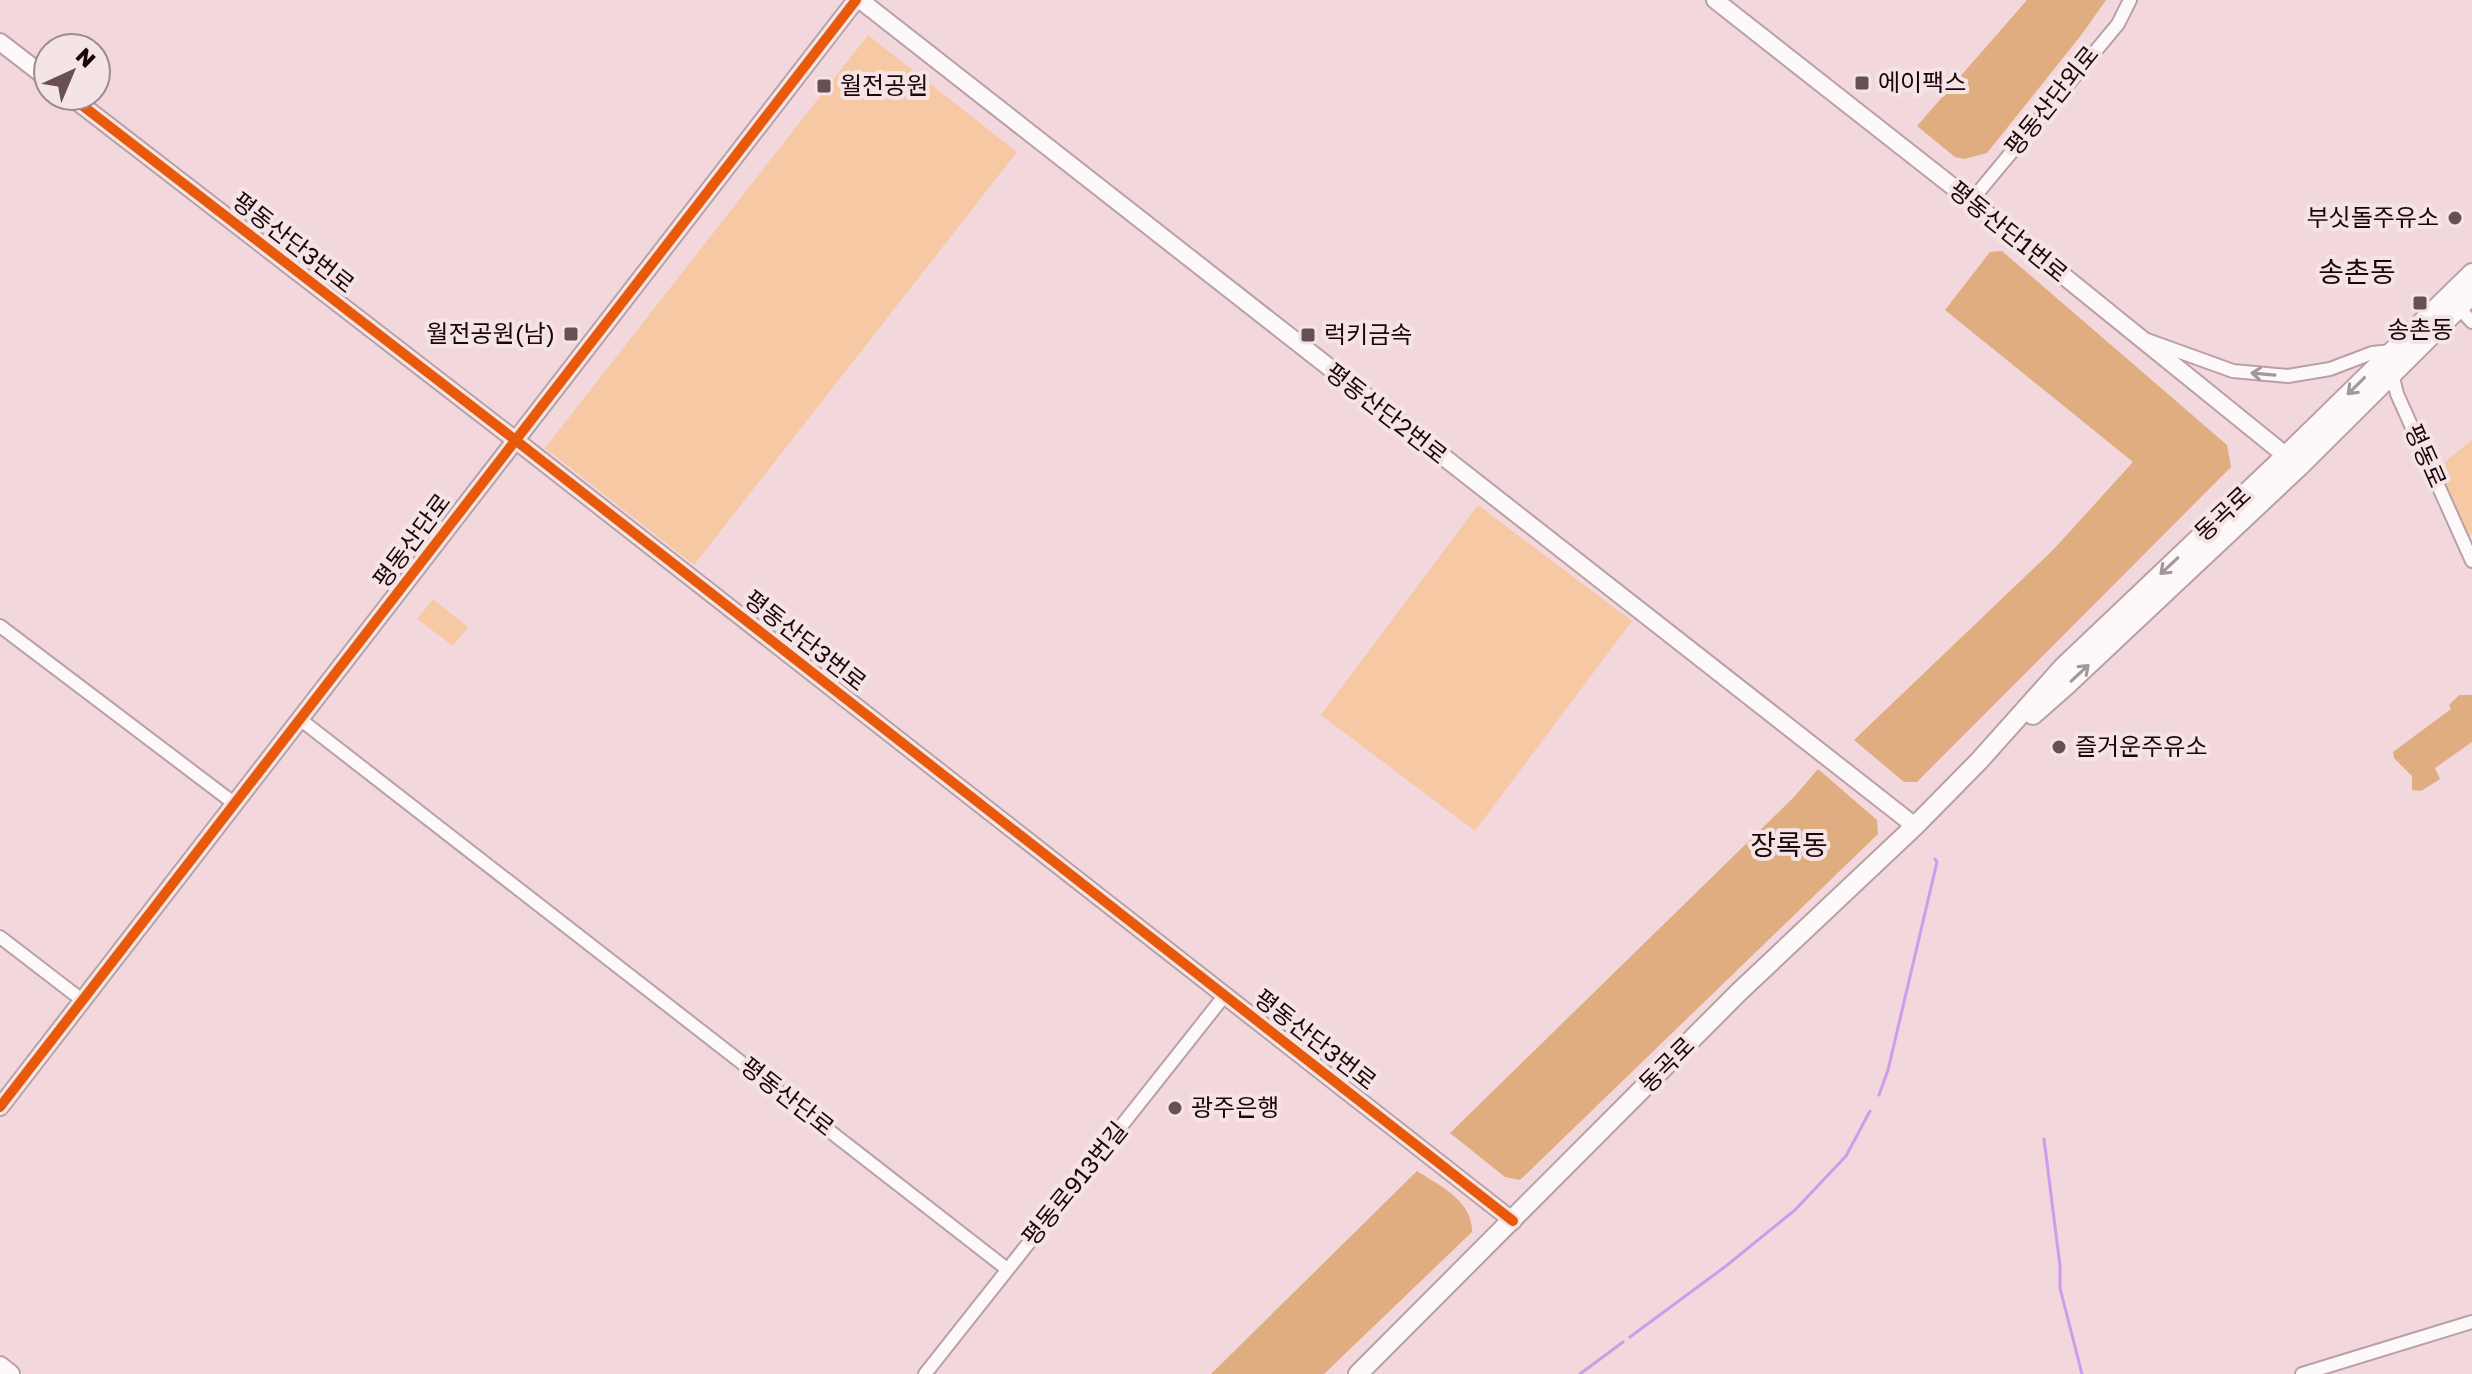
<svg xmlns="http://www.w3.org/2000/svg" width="2472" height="1374" viewBox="0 0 2472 1374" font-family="'Golos Text','Noto Sans KR',sans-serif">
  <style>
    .green { fill: #f6c9a4 }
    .forest { fill: #dfad7f }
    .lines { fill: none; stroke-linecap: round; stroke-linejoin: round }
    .stream { stroke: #ce9cea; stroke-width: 3 }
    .minor-casing { stroke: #b9a0a5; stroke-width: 16 }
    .tertiary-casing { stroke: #b9a0a5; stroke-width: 20 }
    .secondary-casing { stroke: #b9a0a5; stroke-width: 22 }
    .minor { stroke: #fdf9fa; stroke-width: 12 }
    .tertiary { stroke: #fdf9fa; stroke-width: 16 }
    .secondary { stroke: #fdf9fa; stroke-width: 18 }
    .cycleway-casing { stroke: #f4e4e6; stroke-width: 15 }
    .cycleway { stroke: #e8590c; stroke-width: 10 }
    .oneway { stroke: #a3979a }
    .poi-dot { fill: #684f54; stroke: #f4e4e6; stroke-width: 3 }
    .labels { text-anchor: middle; stroke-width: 8; stroke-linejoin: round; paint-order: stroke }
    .poi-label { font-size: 24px; fill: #1d050a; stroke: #f4e4e6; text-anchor: start }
    .street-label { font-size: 24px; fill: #1d050a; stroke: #f4e4e6 }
    .quarter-label { font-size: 28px; fill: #1d050a; stroke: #f4e4e6 }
  </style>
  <rect width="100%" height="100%" fill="#f2d8dc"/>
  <path class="green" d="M 868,35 L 1017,152 L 694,565 L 545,448 Z
    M 2472,440 L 2472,534 L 2468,537 L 2441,482 L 2444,463 Z
    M 1478,505 L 1632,621 L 1475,831 L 1321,715 Z
    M 433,599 L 468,627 L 453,646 L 417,619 Z"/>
  <path class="forest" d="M 2027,0 L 2106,0 L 2082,34 L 1987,153 L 1964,159 L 1955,157 L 1917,126 Z
    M 2002,251 L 2227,445 L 2231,467 L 1917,782 L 1904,782 L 1854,740 L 2054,549 L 2133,462 L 1945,310 L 1990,252 Z
    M 2459,695 L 2472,695 L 2472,742 L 2435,768 L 2440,779 L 2421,791 L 2412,790 L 2412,776 L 2394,758 L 2393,752 L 2451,709 L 2449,705 Z
    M 1818,769 L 1877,820 L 1878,834 L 1520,1180 L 1505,1177 L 1450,1133 L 1794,797 Z
    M 1417,1171 C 1440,1186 1473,1201 1472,1232 L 1324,1374 L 1211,1374 Z"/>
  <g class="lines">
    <path class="stream" d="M 1879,1095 L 1888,1070 L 1937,862 L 1935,859
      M 2044,1139 L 2060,1266 L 2060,1288 L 2082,1374
      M 1630,1337 L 1726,1266 L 1795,1210 L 1846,1156 L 1870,1111
      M 1580,1374 L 1623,1342"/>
    <g class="minor-casing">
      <path id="minor" d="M 1971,201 L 2118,24 L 2130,0
        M 2458,307 L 2472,322
        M 2147,340 L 2233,371 L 2288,376 L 2330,369 L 2372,353 L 2393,351
        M 2391,369 L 2397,394 L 2472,561
        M 0,626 L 235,804
        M 301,720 L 1007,1269
        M 0,937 L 82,1000
        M 925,1374 L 1225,995
        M 2302,1374 L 2472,1322"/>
    </g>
    <g class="tertiary-casing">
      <path id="tertiary" d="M 860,0 L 1915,826
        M 1715,0 L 1971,201 L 2295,463
        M 0,42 L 48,79
        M 70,96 L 514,439 L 1513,1221
        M 0,1107 L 856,0"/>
    </g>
    <g class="secondary-casing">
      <path id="secondary" d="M 2033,715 L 2067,685 L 2299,467 L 2472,295
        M 0,1366 L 10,1374
        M 1358,1374 L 1739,992 L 1915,826 L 1979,761 L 2063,667 L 2285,456 L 2472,273"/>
    </g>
    <use href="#minor" class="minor"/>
    <use href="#tertiary" class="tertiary"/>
    <use href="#secondary" class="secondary"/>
    <g class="cycleway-casing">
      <path id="cycleway" d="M 70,96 L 514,439 L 1513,1221
        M 0,1107 L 856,0"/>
    </g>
    <use href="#cycleway" class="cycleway"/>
  </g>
  <defs><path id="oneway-shaft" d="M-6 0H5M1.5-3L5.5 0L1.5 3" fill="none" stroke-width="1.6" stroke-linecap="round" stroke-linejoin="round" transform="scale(2)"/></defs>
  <g class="oneway">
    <use href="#oneway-shaft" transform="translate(2263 374) rotate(-175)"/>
    <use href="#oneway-shaft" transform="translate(2356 386) rotate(135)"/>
    <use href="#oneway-shaft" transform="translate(2169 566) rotate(137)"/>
    <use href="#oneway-shaft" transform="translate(2080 673) rotate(-43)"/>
  </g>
  <g class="poi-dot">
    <rect x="1854" y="75" width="16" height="16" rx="4"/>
    <rect x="816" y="78" width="16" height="16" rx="4"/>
    <circle cx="2455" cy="218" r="8"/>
    <rect x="2412" y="295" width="16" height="16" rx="4"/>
    <rect x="563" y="326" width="16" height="16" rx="4"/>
    <rect x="1300" y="327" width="16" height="16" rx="4"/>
    <circle cx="2059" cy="747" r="8"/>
    <circle cx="1175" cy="1108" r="8"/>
  </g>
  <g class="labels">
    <g class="poi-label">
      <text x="1878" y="91">에이팩스</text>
      <text x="840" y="94">월전공원</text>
      <text x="2439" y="226" text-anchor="end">부싯돌주유소</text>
      <text x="2420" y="338" text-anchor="middle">송촌동</text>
      <text x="555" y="342" text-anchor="end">월전공원(남)</text>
      <text x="1324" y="343">럭키금속</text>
      <text x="2075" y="755">즐거운주유소</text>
      <text x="1191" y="1116">광주은행</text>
    </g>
    <g class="street-label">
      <text transform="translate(2052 101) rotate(-51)" y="8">평동산단외로</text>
      <text transform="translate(2008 232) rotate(39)" y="8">평동산단1번로</text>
      <text transform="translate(293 243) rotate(38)" y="8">평동산단3번로</text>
      <text transform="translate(1386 414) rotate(38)" y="8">평동산단2번로</text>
      <text transform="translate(2425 456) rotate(66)" y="8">평동로</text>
      <text transform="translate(2223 514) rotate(-43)" y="8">동곡로</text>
      <text transform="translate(412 541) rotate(-53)" y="8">평동산단로</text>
      <text transform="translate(805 641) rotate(38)" y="8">평동산단3번로</text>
      <text transform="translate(1315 1040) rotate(38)" y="8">평동산단3번로</text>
      <text transform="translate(1667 1065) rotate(-45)" y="8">동곡로</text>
      <text transform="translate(787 1097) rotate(38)" y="8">평동산단로</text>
      <text transform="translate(1075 1184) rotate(-51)" y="8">평동로913번길</text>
    </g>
    <g class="quarter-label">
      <text x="2357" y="282">송촌동</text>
      <text x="1789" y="855">장록동</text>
    </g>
  </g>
  <g transform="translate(72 72) rotate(44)"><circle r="38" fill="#f4e4e6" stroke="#9e8b8e" stroke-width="2"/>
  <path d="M0-6L14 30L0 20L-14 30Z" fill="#684f54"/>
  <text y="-12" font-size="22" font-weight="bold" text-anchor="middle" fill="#1d050a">N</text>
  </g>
</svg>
